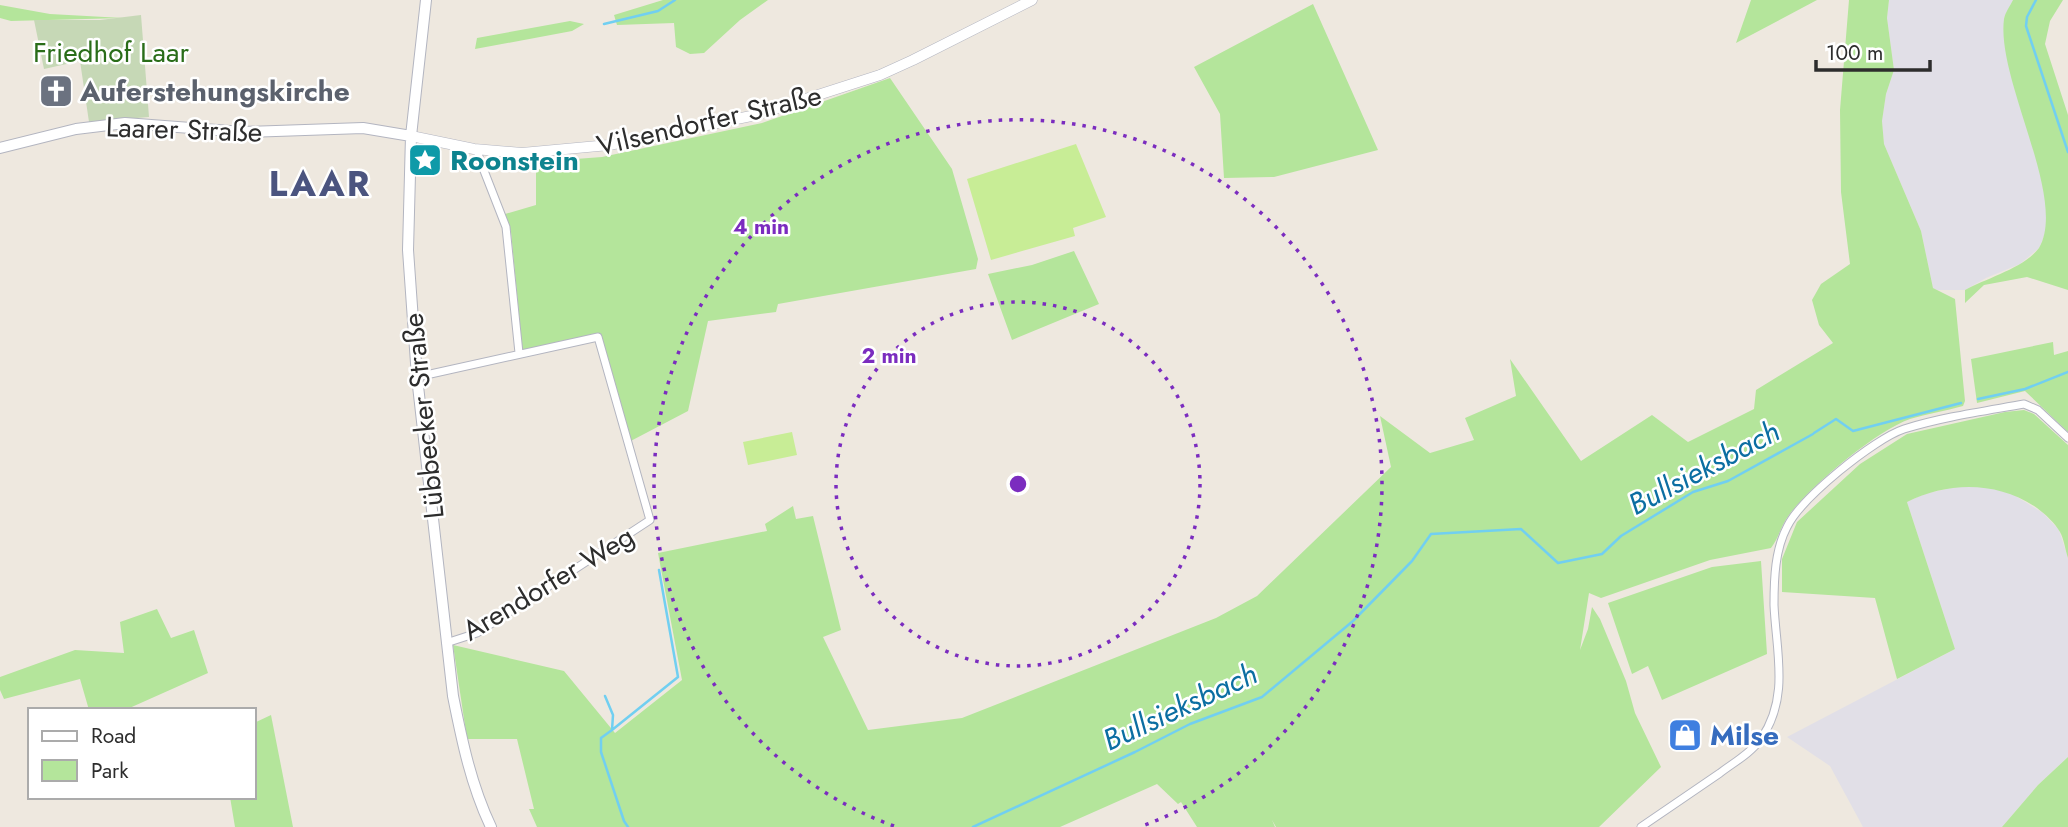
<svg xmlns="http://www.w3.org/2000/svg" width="2068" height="827" viewBox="0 0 2068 827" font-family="Jost,sans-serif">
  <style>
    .industrial { fill: #e1dfe7 }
    .green { fill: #b4e59b }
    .cemetery { fill: #c6d8b6 }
    .pitch { fill: #c8ed96 }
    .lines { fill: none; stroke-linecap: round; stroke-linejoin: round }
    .stream { stroke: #71cff1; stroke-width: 2.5 }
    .minor-casing { stroke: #b3b5c0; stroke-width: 9 }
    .tertiary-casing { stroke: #b3b5c0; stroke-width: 11 }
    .secondary-casing { stroke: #b3b5c0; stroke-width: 12 }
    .minor { stroke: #fff; stroke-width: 7 }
    .tertiary { stroke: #fff; stroke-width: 10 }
    .secondary { stroke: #fff; stroke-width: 10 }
    .ring { fill: none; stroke: #7b2cbf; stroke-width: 3.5; stroke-dasharray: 3.5 7 }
    .labels { text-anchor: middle; stroke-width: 5; stroke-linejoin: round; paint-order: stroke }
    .park-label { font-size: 28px; fill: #2a6d19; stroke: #fff }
    .worship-label { font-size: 28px; font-weight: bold; fill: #5b616d; stroke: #fff; text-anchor: start }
    .street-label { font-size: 28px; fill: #2d2d2d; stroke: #fff }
    .culture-label { font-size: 28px; font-weight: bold; fill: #0d838f; stroke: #fff; text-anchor: start }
    .shop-label { font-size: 28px; font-weight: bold; fill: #366cbe; stroke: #fff; text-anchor: start }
    .water-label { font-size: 30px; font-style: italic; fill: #0b6ea2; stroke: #fff }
    .district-label { font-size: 35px; font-weight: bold; letter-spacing: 2px; fill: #4b547f; stroke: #fff }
    .centre { fill: #7b2cbf; stroke: #fff; stroke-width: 3.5 }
    .ring-label { font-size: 21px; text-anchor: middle; font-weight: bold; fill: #7b2cbf; stroke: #fff; stroke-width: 5; stroke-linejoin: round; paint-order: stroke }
  </style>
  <rect width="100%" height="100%" fill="#eee8df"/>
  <path class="industrial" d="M 1889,0 L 2013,0 L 2004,18 L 2007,57 L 2047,188 L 2047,230 L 2039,248 L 2020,264 L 1986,278 L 1965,290 L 1937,290 L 1933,288 L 1921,231 L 1884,144 L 1882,121 L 1886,94 L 1894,70 L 1887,18 Z
    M 1956,487 L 1985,487 L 2009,492 L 2043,513 L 2059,530 L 2068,558 L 2068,757 L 2038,785 L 2002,827 L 1863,827 L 1830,766 L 1787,737 L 1955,649 L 1907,502 L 1924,494 Z"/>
  <path class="green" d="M 663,0 L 768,0 L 740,20 L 704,53 L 690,54 L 676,47 L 674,23 L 617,25 L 614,15 Z
    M 1751,0 L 1817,0 L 1736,43 Z
    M 1849,0 L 1889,0 L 1887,18 L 1894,70 L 1886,94 L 1882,121 L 1884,144 L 1921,231 L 1933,288 L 1955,299 L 1965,401 L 1963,406 C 1945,411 1927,414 1910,419 C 1876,431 1810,486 1789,515 C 1781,525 1779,538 1771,548 L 1710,560 L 1601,598 L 1589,593 L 1580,650 L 1588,629 L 1592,607 L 1600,619 L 1626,681 L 1635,713 L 1661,767 L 1599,827 L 1276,827 L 1272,820 L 1275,827 L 1197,827 L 1181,802 L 1178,804 L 1157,784 L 1060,827 L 537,827 L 529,809 L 534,809 L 517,739 L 467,739 L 453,645 L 564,671 L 615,733 L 682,680 L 658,553 L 767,531 L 765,524 L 793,506 L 796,519 L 813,516 L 841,630 L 823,637 L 868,730 L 962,718 L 1216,618 L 1257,596 L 1391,467 L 1380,416 L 1430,453 L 1474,440 L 1465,418 L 1516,396 L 1510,359 L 1581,461 L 1652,415 L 1688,442 L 1754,409 L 1756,390 L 1833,343 L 1819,325 L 1812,300 L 1821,284 L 1850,264 L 1841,192 L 1840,110 Z
    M 2013,0 L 2063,0 L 2050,21 L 2045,44 L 2068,115 L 2068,290 L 2027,277 L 1984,285 L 1965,303 L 1965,290 C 1987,278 2024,268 2039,248 C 2068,198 1996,80 2004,19 C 2005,13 2010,6 2013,0 Z
    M 1313,4 L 1378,150 L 1274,177 L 1224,178 L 1220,114 L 1194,67 Z
    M 0,5 L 50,14 L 123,18 L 11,21 L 0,18 Z
    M 570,21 L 584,24 L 572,31 L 475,49 L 477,38 Z
    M 890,78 L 952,169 L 978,259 L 976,269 L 778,304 L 776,312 L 708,321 L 688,411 L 625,444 L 596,340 L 523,355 L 511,232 L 505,214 L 536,205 L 536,162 L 602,157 L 762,123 Z
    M 1074,251 L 1099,304 L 1012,340 L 988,274 L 1032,265 Z
    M 2053,342 L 2054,355 L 2068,351 L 2068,432 L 2025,391 L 1977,403 L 1971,359 Z
    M 2024,410 L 2034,414 L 2068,445 L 2068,558 C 2065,549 2064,539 2060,532 C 2055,523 2045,514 2037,508 C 1998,481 1949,481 1907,502 L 1955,649 L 1897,679 L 1875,598 L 1782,592 L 1782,559 L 1797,522 L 1860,464 L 1907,434 L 2005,412 Z
    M 1761,561 L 1767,654 L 1662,700 L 1648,666 L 1632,674 L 1608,603 L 1712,567 Z
    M 157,609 L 171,638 L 194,630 L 208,673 L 125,710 L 89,710 L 80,679 L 4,699 L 0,690 L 0,677 L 75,650 L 124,653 L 120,622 Z
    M 271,715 L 293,827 L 235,827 L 230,797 L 254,797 L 254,723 Z
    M 2068,757 L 2068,827 L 2002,827 L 2038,785 Z"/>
  <path class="cemetery" d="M 141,15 L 149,117 L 89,122 L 80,61 L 44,69 L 34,20 L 100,20 Z"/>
  <path class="pitch" d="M 1076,144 L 1106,217 L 1073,228 L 1075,236 L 991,260 L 967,179 Z
    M 792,432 L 797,455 L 748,465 L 743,442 Z"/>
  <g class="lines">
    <path class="stream" d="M 2036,0 L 2027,17 L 2026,26 L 2068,152
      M 604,24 L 658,11 L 675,0
      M 1978,399 L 2025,389 L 2068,372
      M 1814,433 L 1836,419 L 1853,431 L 1961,403
      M 605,696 L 613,715 L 612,730 L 601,738 L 601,752 L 624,821 L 628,827
      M 612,730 L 678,677 L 659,570
      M 973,827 L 1135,752 L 1190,724 L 1262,697 L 1353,621 L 1412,561 L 1431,534 L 1521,529 L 1558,563 L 1602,554 L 1621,536 L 1693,492 L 1728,481 L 1813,434"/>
    <g class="minor-casing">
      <path id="minor" d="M 477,150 L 481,163 L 506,227 L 519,353
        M 417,377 L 598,337 L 650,520 L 477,633 L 446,643
        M 1641,827 C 1667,809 1694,791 1720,773 C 1733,763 1751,753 1761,739 C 1790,697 1776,651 1774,605 C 1774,578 1775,550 1787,527 C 1801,498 1874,439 1904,429 C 1942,417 1985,411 2024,404 L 2038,410 L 2068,438"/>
    </g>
    <g class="tertiary-casing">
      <path id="tertiary" d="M 411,136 L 474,149 L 522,153 L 609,145 L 756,115 L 880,75 L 913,60 L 1032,0"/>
    </g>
    <g class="secondary-casing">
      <path id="secondary" d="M 426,0 L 411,136 L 408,250 L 417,377 L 453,696 C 462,741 471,785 491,827
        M 0,148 L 76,129 L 125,123 L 243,132 L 363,128 L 411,136"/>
    </g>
    <use href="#minor" class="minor"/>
    <use href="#tertiary" class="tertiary"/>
    <use href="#secondary" class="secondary"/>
  </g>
  <g class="ring">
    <circle cx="1018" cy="484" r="182"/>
    <path d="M894 826A364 364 0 1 1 1142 826"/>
  </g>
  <defs>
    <g id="church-square" transform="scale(1.75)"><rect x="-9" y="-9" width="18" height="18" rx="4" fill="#6b7280" stroke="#fff"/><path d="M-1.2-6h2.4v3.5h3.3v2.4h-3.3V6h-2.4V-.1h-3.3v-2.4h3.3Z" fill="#fff"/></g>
    <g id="sight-square" transform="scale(1.75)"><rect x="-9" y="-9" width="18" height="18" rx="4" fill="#0f9aa8" stroke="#fff"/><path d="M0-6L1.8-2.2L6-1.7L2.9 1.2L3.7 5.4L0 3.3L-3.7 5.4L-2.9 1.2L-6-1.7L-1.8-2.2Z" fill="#fff"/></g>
    <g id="shop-square" transform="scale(1.75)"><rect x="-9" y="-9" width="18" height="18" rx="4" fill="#3f7fe0" stroke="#fff"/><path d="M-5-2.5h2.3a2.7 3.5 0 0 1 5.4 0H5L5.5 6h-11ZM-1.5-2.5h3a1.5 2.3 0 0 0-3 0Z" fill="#fff"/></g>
  </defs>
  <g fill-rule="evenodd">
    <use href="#church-square" x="56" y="91"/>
    <use href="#sight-square" x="425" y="160"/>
    <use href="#shop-square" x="1685" y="735"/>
  </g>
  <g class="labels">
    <g class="park-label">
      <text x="111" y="62">Friedhof Laar</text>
    </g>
    <g class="worship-label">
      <text x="80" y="101">Auferstehungskirche</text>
    </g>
    <g class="street-label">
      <text transform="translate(709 120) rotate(-13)" y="10">Vilsendorfer Straße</text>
      <text transform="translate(184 129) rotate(2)" y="10">Laarer Straße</text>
      <text transform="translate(423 416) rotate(-96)" y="10">Lübbecker Straße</text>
      <text transform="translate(548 583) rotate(-31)" y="10">Arendorfer Weg</text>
    </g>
    <g class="culture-label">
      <text x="450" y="170">Roonstein</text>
    </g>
    <g class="shop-label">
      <text x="1710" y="745">Milse</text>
    </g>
    <g class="water-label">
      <text transform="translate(1704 468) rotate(-28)" y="10">Bullsieksbach</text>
      <text transform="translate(1180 707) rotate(-25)" y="10">Bullsieksbach</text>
    </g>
    <g class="district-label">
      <text x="320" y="196">LAAR</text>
    </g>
  </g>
  <circle cx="1018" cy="484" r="10" class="centre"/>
  <g class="ring-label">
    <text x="761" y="234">4 min</text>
    <text x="889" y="363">2 min</text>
  </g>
  <rect x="28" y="708" width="228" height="91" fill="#ffffff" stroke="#ababab" stroke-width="2"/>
  <rect x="42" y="731" width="35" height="10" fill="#ffffff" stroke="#ababab" stroke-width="2"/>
  <text x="91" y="743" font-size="21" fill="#2d2d2d">Road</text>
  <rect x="42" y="760" width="35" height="21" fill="#b4e59b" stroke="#ababab" stroke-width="2"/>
  <text x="91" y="778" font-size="21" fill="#2d2d2d">Park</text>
  <path d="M1816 60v10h114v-10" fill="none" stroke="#2d2d2d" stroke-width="3.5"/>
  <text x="1826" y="60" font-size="21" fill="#2d2d2d" stroke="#ffffff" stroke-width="5" paint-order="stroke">100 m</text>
</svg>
